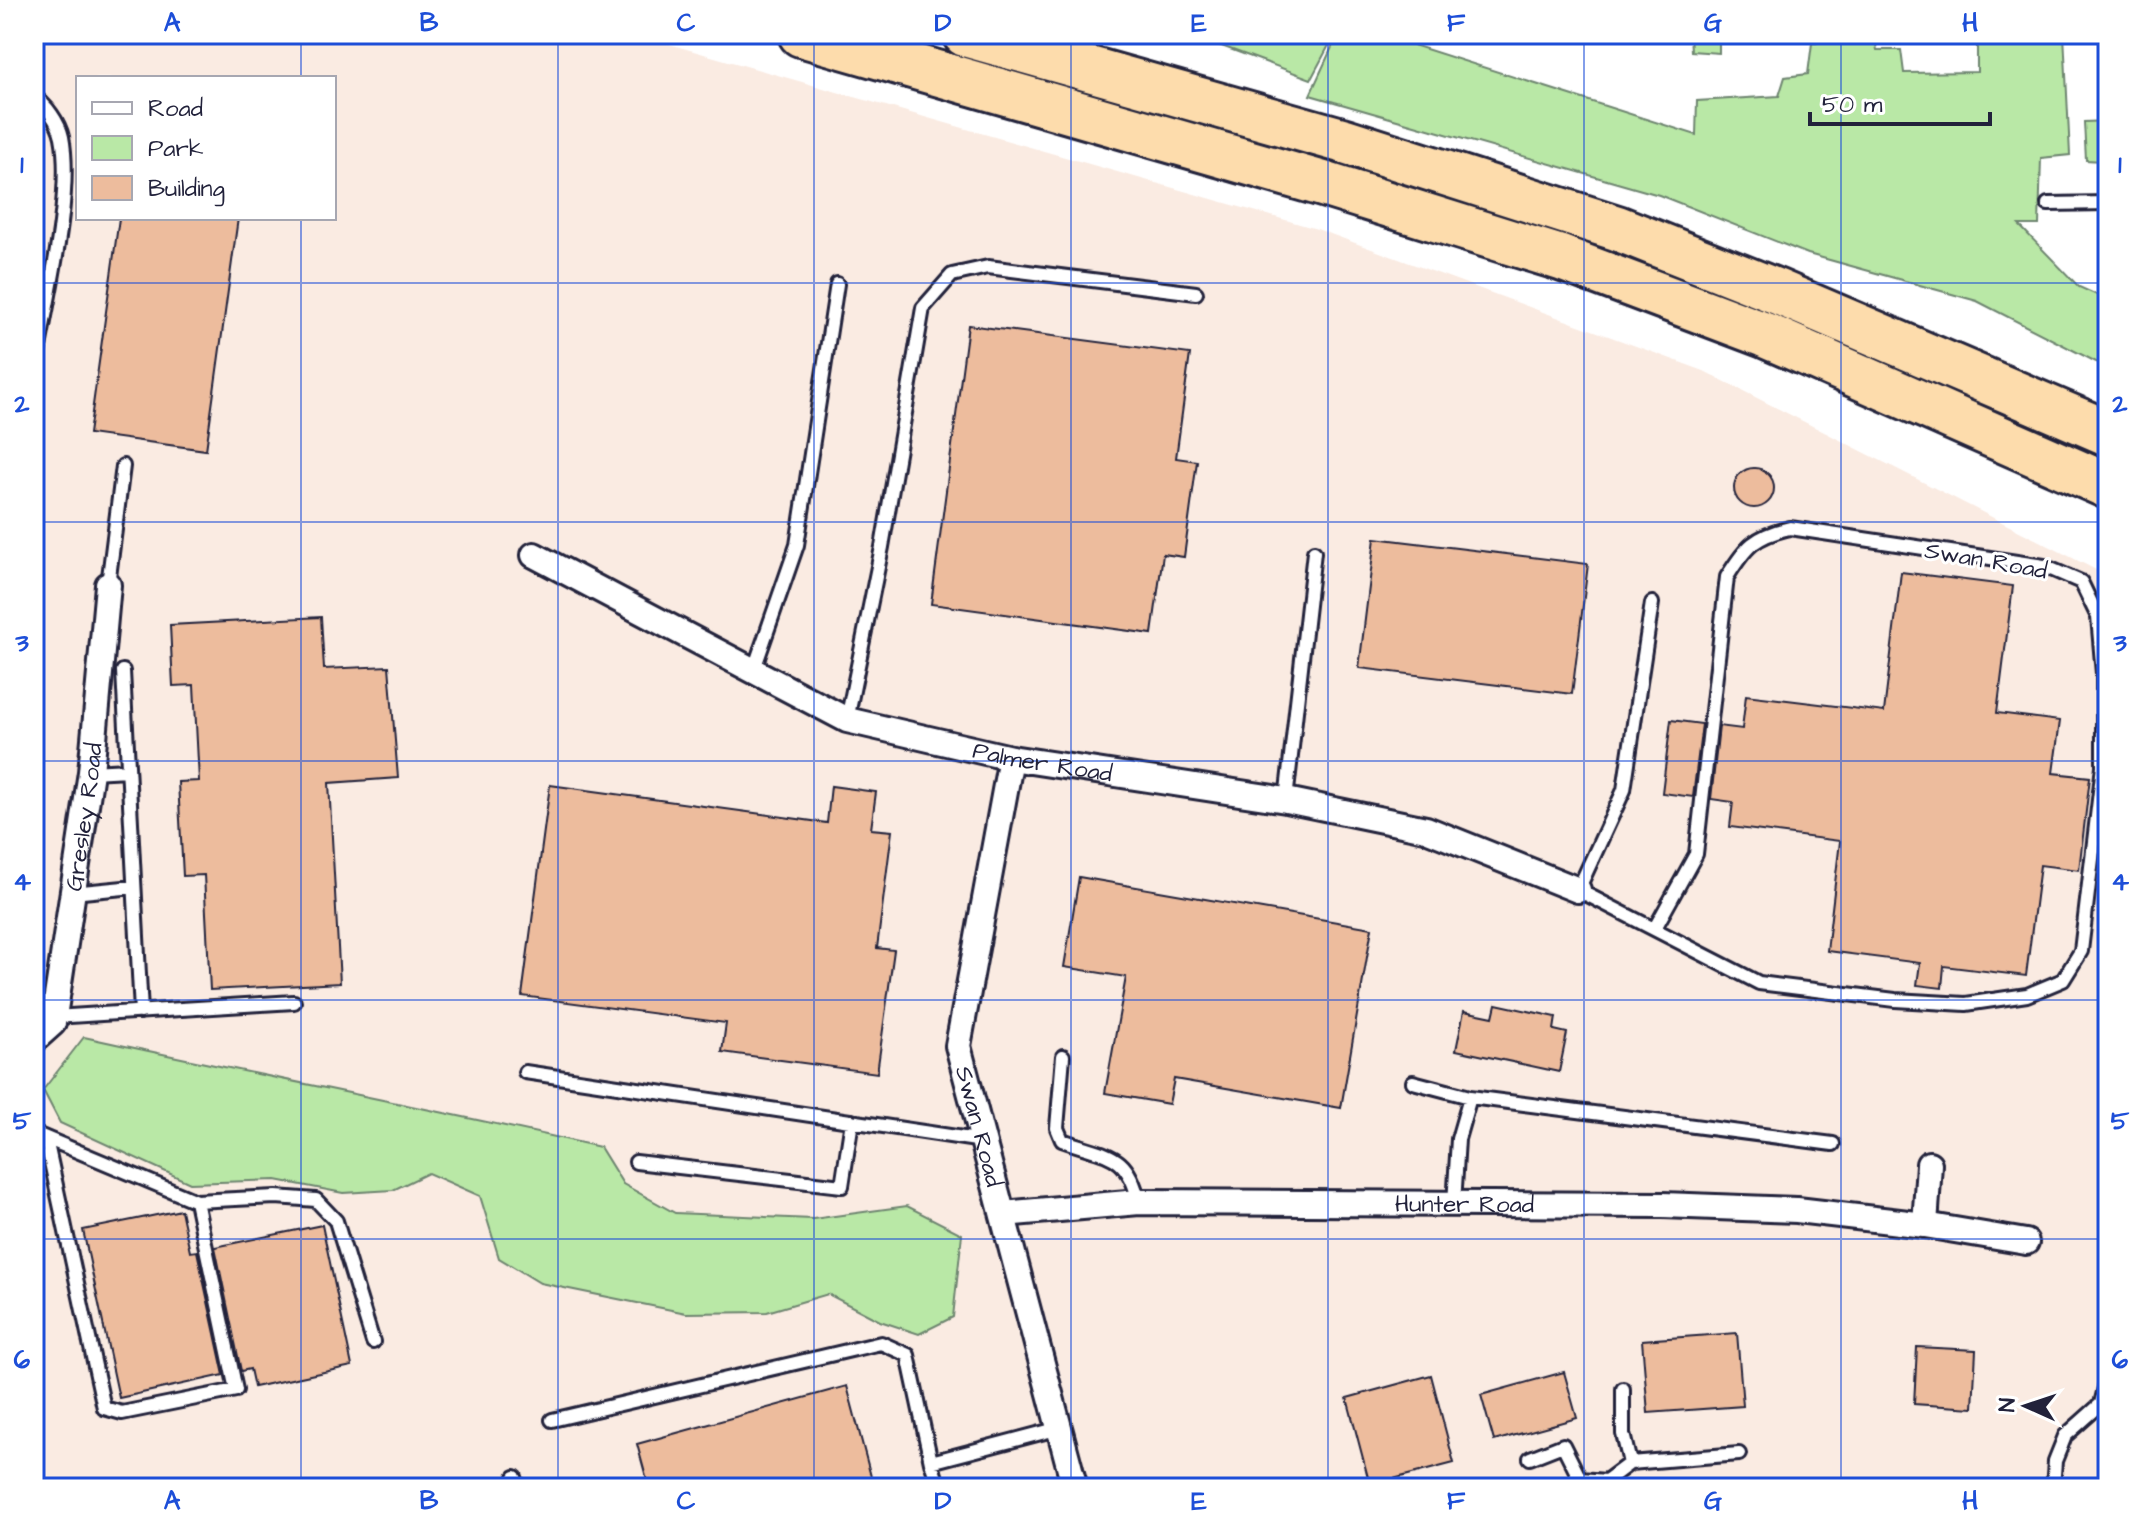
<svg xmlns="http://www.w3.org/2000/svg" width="2142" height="1522" viewBox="0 0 2142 1522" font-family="'Architects Daughter',sans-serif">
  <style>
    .built { fill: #faebe2; fill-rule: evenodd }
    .green { fill: #b9e8a6; stroke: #6e8570; stroke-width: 2 }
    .building { fill: #edbc9d; stroke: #22223b; stroke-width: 2 }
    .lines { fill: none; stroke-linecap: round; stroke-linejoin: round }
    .lane-casing { stroke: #22223b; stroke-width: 18 }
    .street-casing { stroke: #22223b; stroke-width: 30 }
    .highway-casing { stroke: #22223b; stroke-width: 50 }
    .lane { stroke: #fff; stroke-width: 12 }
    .street { stroke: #fff; stroke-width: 24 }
    .highway { stroke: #fddcac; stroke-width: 44 }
    .grid { fill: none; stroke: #1d4ed8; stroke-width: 2; stroke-opacity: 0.55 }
    .labels { text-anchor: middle; stroke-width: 6; stroke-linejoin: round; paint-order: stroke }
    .street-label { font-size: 24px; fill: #22223b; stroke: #fff }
    .neatline { fill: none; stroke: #1d4ed8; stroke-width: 3 }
    .grid-label { font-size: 26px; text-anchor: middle; font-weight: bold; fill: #1d4ed8 }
  </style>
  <rect width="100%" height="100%" fill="#fff"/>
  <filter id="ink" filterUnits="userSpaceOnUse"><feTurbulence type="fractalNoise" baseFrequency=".0125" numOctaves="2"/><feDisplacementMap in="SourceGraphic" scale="16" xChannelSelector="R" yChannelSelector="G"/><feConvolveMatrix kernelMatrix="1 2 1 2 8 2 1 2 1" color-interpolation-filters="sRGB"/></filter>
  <g filter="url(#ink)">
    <path class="built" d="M 34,34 L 634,34 L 1317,229 L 1704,371 L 2108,576 L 2108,1488 L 34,1488 ZM 78,78 L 334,78 L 334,218 L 78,218 Z"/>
    <path class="green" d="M 1189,34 L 1335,34 L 1311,79 Z
      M 1338,34 L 1379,34 L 1696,135 L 1697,101 L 1779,96 L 1785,77 L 1808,74 L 1812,43 L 1834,40 L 1835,34 L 1874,34 L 1877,50 L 1901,50 L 1904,73 L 1977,72 L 1977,34 L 2064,34 L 2070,155 L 2041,158 L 2039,225 L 2019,225 L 2079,287 L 2108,300 L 2108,368 L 1977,301 L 1808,254 L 1659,195 L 1310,95 Z
      M 1690,34 L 1719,34 L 1719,53 L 1691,51 Z
      M 2108,121 L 2108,179 L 2103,179 L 2102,161 L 2086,160 L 2084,122 Z
      M 84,1037 C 256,1075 429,1108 600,1147 L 623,1184 L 675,1213 L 813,1219 L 907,1206 L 962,1234 L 953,1317 L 919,1334 L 880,1321 L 828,1294 L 767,1312 L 686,1313 L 540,1283 L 499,1258 L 480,1196 L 428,1173 L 393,1190 L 343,1193 L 276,1180 L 190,1183 L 60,1123 L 43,1090 Z"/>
    <path class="building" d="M 119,218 L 238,218 L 206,450 L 89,434 Z
      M 968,325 L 1190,354 L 1176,458 L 1197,461 L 1184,557 L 1163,554 L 1152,634 L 931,604 Z
      M1734 488a20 20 0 1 1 40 0a20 20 0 1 1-40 0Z
      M 1375,538 L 1588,564 L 1572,694 L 1359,668 Z
      M 1901,572 L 2013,586 L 1997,713 L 2060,721 L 2053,773 L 2090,777 L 2079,870 L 2040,865 L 2026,976 L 1944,966 L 1942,988 L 1917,985 L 1920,963 L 1827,951 L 1840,841 L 1730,827 L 1733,802 L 1711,799 L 1719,726 L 1742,729 L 1746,695 L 1884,712 Z
      M 321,617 L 324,669 L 389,666 L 398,778 L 329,783 L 340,983 L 210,990 L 204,875 L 183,876 L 178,782 L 199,781 L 194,685 L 173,686 L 170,625 Z
      M 1671,720 L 1702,724 L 1693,797 L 1662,793 Z
      M 550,785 L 827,823 L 831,786 L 876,792 L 871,829 L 892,831 L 877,948 L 894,950 L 877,1073 L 722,1052 L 726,1023 L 522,996 Z
      M 1079,877 L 1372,928 L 1341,1108 L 1174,1079 L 1169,1104 L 1105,1093 L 1126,977 L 1064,967 Z
      M 1496,1004 L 1556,1017 L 1554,1030 L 1567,1033 L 1559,1072 L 1456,1050 L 1464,1011 L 1493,1017 Z
      M 181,1210 L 190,1252 L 197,1251 L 224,1375 L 119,1398 L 83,1230 Z
      M 322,1225 L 352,1366 L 254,1387 L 250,1369 L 241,1371 L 215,1247 Z
      M 1737,1333 L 1743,1406 L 1648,1413 L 1642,1340 Z
      M 1917,1347 L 1976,1350 L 1973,1408 L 1914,1404 Z
      M 1564,1372 L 1577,1418 L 1494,1441 L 1481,1395 Z
      M 1431,1375 L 1454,1463 L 1370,1485 L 1347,1398 Z
      M 847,1386 L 874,1488 L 649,1488 L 637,1444 Z"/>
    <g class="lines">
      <g class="lane-casing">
        <path id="lane" d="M 34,97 C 46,104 59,123 62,137 C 74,198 44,311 34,376
          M 2048,204 L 2108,203
          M 108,585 L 123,466
          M 1652,603 L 1624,790 L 1578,890 L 1759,983 L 1895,1000 L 1966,1004 L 2027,995 L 2063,980 L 2081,951 L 2103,766 L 2103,674 L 2098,617 L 2081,582 L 2044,566 L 1790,528 C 1755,536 1746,546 1727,577 L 1696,854 L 1655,928
          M 754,669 L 797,545 L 837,284
          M 123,671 L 141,1012
          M 847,720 L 882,547 L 923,308 L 952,275 L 988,267 L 1196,293
          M 91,772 L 128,770
          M 1286,800 L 1314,552
          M 72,893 L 134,887
          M 54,1017 L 294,1002
          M 1063,1056 L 1057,1128 L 1062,1140 C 1108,1157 1127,1151 1139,1202
          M 525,1072 L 983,1141
          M 1413,1082 L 1470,1097
          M 34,1133 L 196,1201 L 236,1390 L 122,1413 L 104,1408 L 46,1139
          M 636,1162 L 842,1186 L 852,1121
          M 196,1201 L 276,1197 L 316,1200 L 336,1221 L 373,1342
          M 1454,1204 L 1458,1139 L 1470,1097 L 1833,1144
          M 552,1420 L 881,1343 L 908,1355 L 931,1462 L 1060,1428
          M 1530,1458 L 1563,1445 L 1580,1479 L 1606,1481 L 1630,1463 L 1623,1434 L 1623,1389
          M 931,1462 L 939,1488
          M 1630,1463 L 1739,1454
          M 515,1477 L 518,1488
          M 2053,1488 L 2055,1461 L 2065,1436 L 2101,1404 L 2107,1380"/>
      </g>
      <g class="street-casing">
        <g id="street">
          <path id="s1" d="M 534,555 L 847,720 L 1011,758 L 1286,800 L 1426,829 L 1578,890"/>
          <path id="s2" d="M 1011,758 L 958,1046 L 1075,1488"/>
          <path id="s3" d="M 34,1040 L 53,1023 L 91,772 L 108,585"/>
          <path id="s4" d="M 1003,1214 L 1139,1202 L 1663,1205 L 1797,1210 L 1925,1225 L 2026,1242"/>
          <path d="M 1925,1225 L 1929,1164"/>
        </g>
      </g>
      <g class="highway-casing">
        <path id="highway" d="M 801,34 L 1323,184 L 1561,258 L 1765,335 L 2108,486
          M 965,34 L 1345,141 L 1617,228 L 1778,292 L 2108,433"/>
      </g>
      <use href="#lane" class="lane"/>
      <use href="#street" class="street"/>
      <use href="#highway" class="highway"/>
    </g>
  </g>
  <path class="grid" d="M 301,34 L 301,78M 558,34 L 558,1488M 814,34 L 814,1488M 1071,34 L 1071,1488M 1328,34 L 1328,1488M 1584,34 L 1584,1488M 1841,34 L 1841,1488M 301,218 L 301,1488M 34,283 L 2108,283M 34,522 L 2108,522M 34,761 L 2108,761M 34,1000 L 2108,1000M 34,1239 L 2108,1239"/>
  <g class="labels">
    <g class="street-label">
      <text transform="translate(1986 560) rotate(10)" y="8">Swan Road</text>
      <text dy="8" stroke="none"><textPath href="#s1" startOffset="554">Palmer Road</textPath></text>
      <text dy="8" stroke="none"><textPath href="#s3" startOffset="234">Gresley Road</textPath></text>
      <text dy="8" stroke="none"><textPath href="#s2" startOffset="376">Swan Road</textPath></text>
      <text dy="8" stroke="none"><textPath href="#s4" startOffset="462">Hunter Road</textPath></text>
    </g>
  </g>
  <rect width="2142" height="1522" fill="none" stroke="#fff" stroke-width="88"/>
  <rect x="76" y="76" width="260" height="144" fill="#ffffff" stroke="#a7a7b1" stroke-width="2"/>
  <rect x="92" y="102" width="40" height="12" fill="#ffffff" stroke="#a7a7b1" stroke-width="2"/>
  <text x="148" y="116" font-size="24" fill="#22223b">Road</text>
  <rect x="92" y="136" width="40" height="24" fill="#b9e8a6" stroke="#a7a7b1" stroke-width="2"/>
  <text x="148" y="156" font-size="24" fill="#22223b">Park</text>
  <rect x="92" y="176" width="40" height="24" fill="#edbc9d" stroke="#a7a7b1" stroke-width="2"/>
  <text x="148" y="196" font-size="24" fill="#22223b">Building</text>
  <g transform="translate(2026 1406) rotate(273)" stroke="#ffffff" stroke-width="6" paint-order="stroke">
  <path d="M0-6L14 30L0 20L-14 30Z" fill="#22223b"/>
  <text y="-12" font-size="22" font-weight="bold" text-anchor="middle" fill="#22223b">N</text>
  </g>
  <path d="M1810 112v12h180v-12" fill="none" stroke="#22223b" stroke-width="4"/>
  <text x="1822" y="112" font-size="24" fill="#22223b" stroke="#ffffff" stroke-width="6" paint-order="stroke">50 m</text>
  <rect x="44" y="44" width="2054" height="1434" class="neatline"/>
  <g class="grid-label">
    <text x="172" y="31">A</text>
    <text x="429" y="31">B</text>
    <text x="686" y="31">C</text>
    <text x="943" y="31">D</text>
    <text x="1199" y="31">E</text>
    <text x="1456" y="31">F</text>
    <text x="1713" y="31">G</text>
    <text x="1970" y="31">H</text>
    <text x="22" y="173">1</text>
    <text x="2120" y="173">1</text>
    <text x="22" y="412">2</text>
    <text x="2120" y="412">2</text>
    <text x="22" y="651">3</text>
    <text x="2120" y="651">3</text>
    <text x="22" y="890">4</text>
    <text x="2120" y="890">4</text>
    <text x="22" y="1129">5</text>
    <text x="2120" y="1129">5</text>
    <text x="22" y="1368">6</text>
    <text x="2120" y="1368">6</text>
    <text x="172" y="1509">A</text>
    <text x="429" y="1509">B</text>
    <text x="686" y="1509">C</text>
    <text x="943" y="1509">D</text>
    <text x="1199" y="1509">E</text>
    <text x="1456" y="1509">F</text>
    <text x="1713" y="1509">G</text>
    <text x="1970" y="1509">H</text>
  </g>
</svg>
